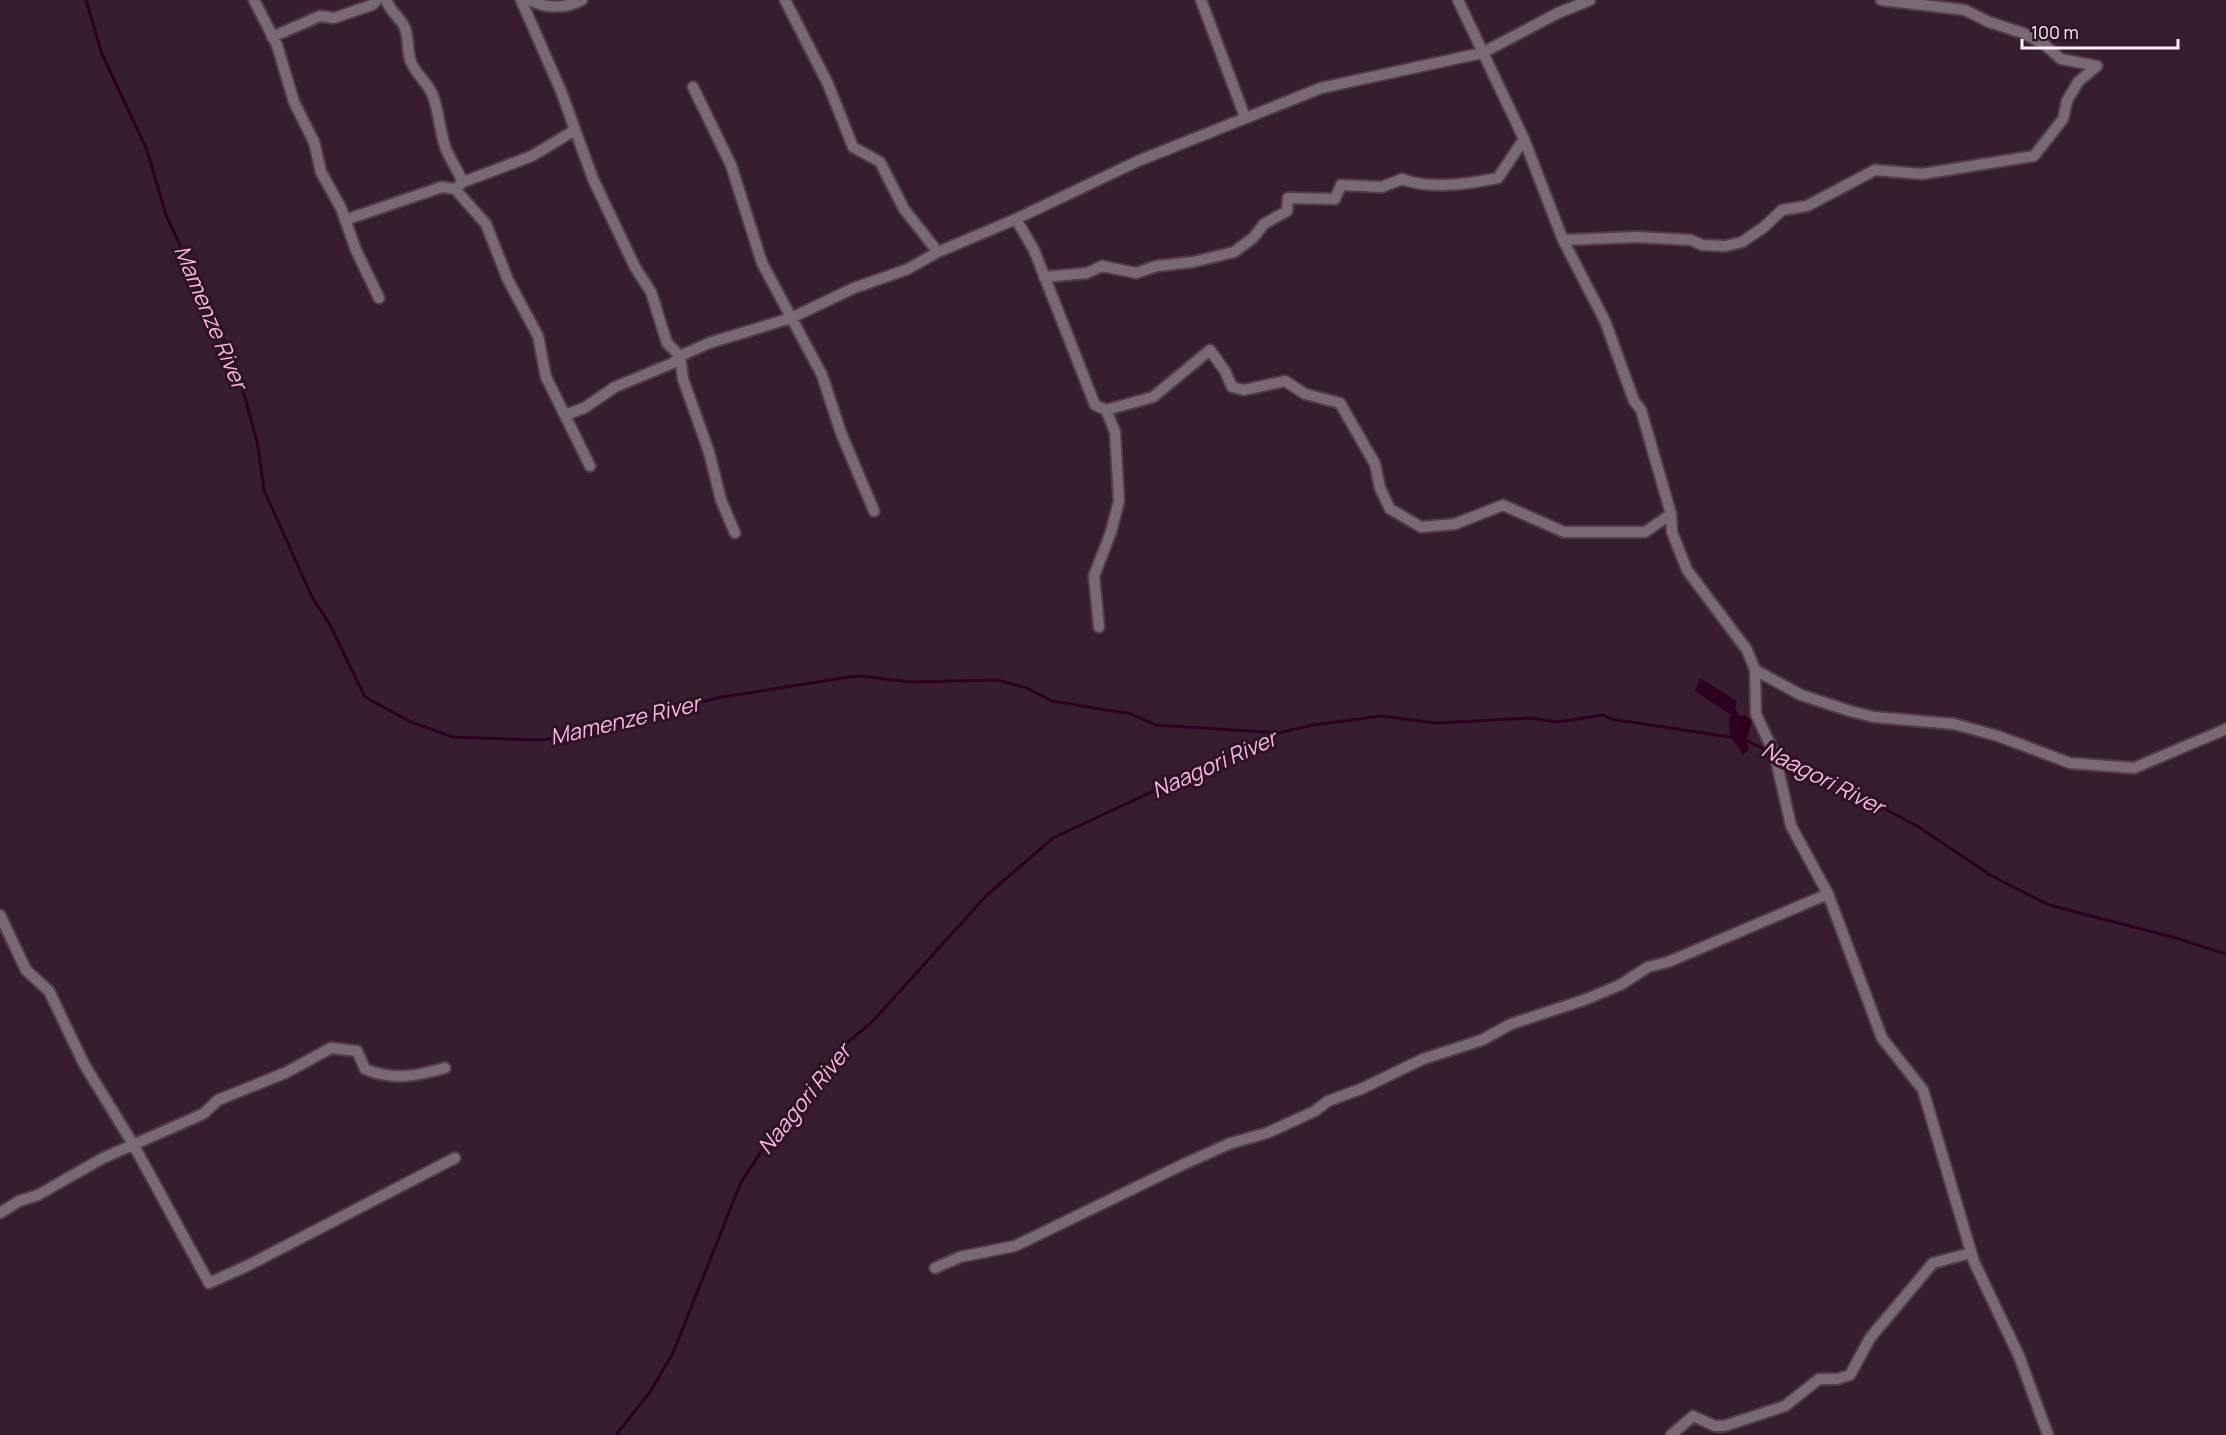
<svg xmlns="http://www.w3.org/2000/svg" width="2226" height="1435" viewBox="0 0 2226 1435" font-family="Manrope,sans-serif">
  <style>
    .water { fill: #2d0020 }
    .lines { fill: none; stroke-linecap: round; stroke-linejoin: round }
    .stream { stroke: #2d0020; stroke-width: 3 }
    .minor-casing { stroke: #523b4a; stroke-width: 14 }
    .minor { stroke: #776a72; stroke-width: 10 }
    .labels { text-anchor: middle; stroke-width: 6; stroke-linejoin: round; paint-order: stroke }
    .water-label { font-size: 22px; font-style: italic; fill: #fbb4e1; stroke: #2c1424 }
  </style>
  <rect width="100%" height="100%" fill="#361e2e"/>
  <path class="water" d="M 1700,678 L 1737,701 L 1735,709 L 1741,717 L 1744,715 L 1752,720 L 1747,738 L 1748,750 L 1743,755 C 1736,743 1723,729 1731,715 L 1695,691 Z"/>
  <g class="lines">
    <path class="stream" d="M 86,0 L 102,54 L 147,150 L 166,215 L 238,371 L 258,446 L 264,490 L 312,597 L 329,623 L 365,697 L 411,722 L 453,737 L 540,740 L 576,735 L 717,698 L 849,677 L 861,676 L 909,682 L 997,680 L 1027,688 L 1052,701 L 1131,714 L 1156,725 L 1278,733
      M 1745,740 L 1769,751
      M 1778,755 L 1786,756 L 1919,827 L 1990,875 L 2049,905 L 2176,938 L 2226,954
      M 616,1435 L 650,1392 L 673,1353 L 741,1182 L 776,1129 L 814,1080 L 824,1076 L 843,1046 L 871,1023 L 986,896 L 1053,838 L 1278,733 L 1313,725 L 1381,716 L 1436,723 L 1529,718 L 1557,722 L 1603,715 L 1611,719 L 1736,738"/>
    <g class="minor-casing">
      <path id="minor" d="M 254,0 L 277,45 L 294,102 L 314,142 L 321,172 L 341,208 L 356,250 L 379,298
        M 521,0 L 561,91 L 593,179 L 635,267 L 651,292 L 667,343 L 680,356 L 683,379 L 709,452 L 721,500 L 735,533
        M 530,0 C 545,9 567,8 582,0
        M 785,0 L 828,84 L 853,147 L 880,162 L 904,209 L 938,252 L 1016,219 L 1138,161 L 1321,88 L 1482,53 L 1558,13 L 1590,0
        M 1201,0 L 1245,117
        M 1458,0 L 1524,139 L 1563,240 L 1605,321 L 1634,401 L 1641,410 L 1671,514 L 1672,532 L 1687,570 L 1747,650 L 1755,670 L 1756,714 L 1775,755 L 1791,826 L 1828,894 L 1882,1038 L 1923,1090 L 1974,1262 L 2019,1356 L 2048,1435
        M 1881,0 L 1965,10 L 1989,22 L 2023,33 L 2045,45 L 2061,59 L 2097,66
        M 272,37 L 320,16 L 334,18 L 372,5 L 377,0
        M 693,87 L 731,165 L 762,263 L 822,375 L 841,433 L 874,511
        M 463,182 L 532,156 L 575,130
        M 455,189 L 486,224 L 508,280 L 538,336 L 546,377 L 590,466
        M 1016,219 L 1034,250 L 1095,405 L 1106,410 L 1115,432 L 1119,501 L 1111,532 L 1094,576 L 1099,627
        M 345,220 L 442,187 L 455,189 L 463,182 C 458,171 450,159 446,149 C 440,134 439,112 433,96 C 428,82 416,75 411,62 C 406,50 410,38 404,26 C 399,17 391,12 386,0
        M 1563,240 L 1637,237 L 1691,240 L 1702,245 L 1725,246 L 1742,242 L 1764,227 L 1782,210 L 1807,206 L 1875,170 L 1922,174 L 2034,156 L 2063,119 L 2067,101 L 2078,82 L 2097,66
        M 1044,277 L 1087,273 L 1102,266 L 1136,273 L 1157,266 L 1193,262 L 1234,252 L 1253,238 L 1264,224 L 1287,211 L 1288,198 L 1335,199 L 1341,185 L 1382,187 L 1402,179 C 1431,190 1467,184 1498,178 L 1524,139
        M 1106,410 L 1153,397 L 1210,350 L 1225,371 L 1232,387 L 1244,390 L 1285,381 L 1305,394 L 1340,403 L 1375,464 L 1380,488 L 1390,509 L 1421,527 L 1455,524 L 1503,505 L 1564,532 L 1645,532 L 1671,514
        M 565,415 L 584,408 L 615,387 L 673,363 L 680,356 L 709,343 L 791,318 L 854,288 L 908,269 L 938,252
        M 1755,670 L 1801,695 L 1850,711 L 1874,717 L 1954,724 L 1998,736 L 2070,763 L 2134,768 L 2226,729
        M 0,915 L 26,970 L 49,991 L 84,1064 L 133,1144 L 209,1283 L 249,1265 L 455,1158
        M 0,1213 L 19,1201 L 38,1195 L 103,1158 L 203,1114 L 218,1100 L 285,1073 L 331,1048 L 357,1051 L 365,1069 C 393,1081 416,1076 445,1068
        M 935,1268 L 960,1257 L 1015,1246 L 1184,1164 L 1231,1143 L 1267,1133 L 1315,1111 L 1328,1101 L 1361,1089 L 1423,1059 L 1482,1040 L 1511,1024 L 1584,1000 L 1620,985 L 1648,967 L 1668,962 L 1828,894
        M 1671,1435 L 1693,1416 L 1715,1426 L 1724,1426 L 1785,1406 L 1819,1379 L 1837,1379 L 1850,1375 L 1870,1338 L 1933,1263 L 1971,1253"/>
    </g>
    <use href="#minor" class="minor"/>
  </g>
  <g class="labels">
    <g class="water-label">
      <text transform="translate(211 317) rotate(67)" y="8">Mamenze River</text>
      <text transform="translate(625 720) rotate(-13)" y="8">Mamenze River</text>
      <text transform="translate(1214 764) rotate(-24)" y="8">Naagori River</text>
      <text transform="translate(1823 778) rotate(27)" y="8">Naagori River</text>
      <text transform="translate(804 1099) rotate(-51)" y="8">Naagori River</text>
    </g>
  </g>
  <path d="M2022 39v9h156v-9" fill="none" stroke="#ffedf7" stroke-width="3"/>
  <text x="2031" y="39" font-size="18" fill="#ffedf7" stroke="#2c1424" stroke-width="4.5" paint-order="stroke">100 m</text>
</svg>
